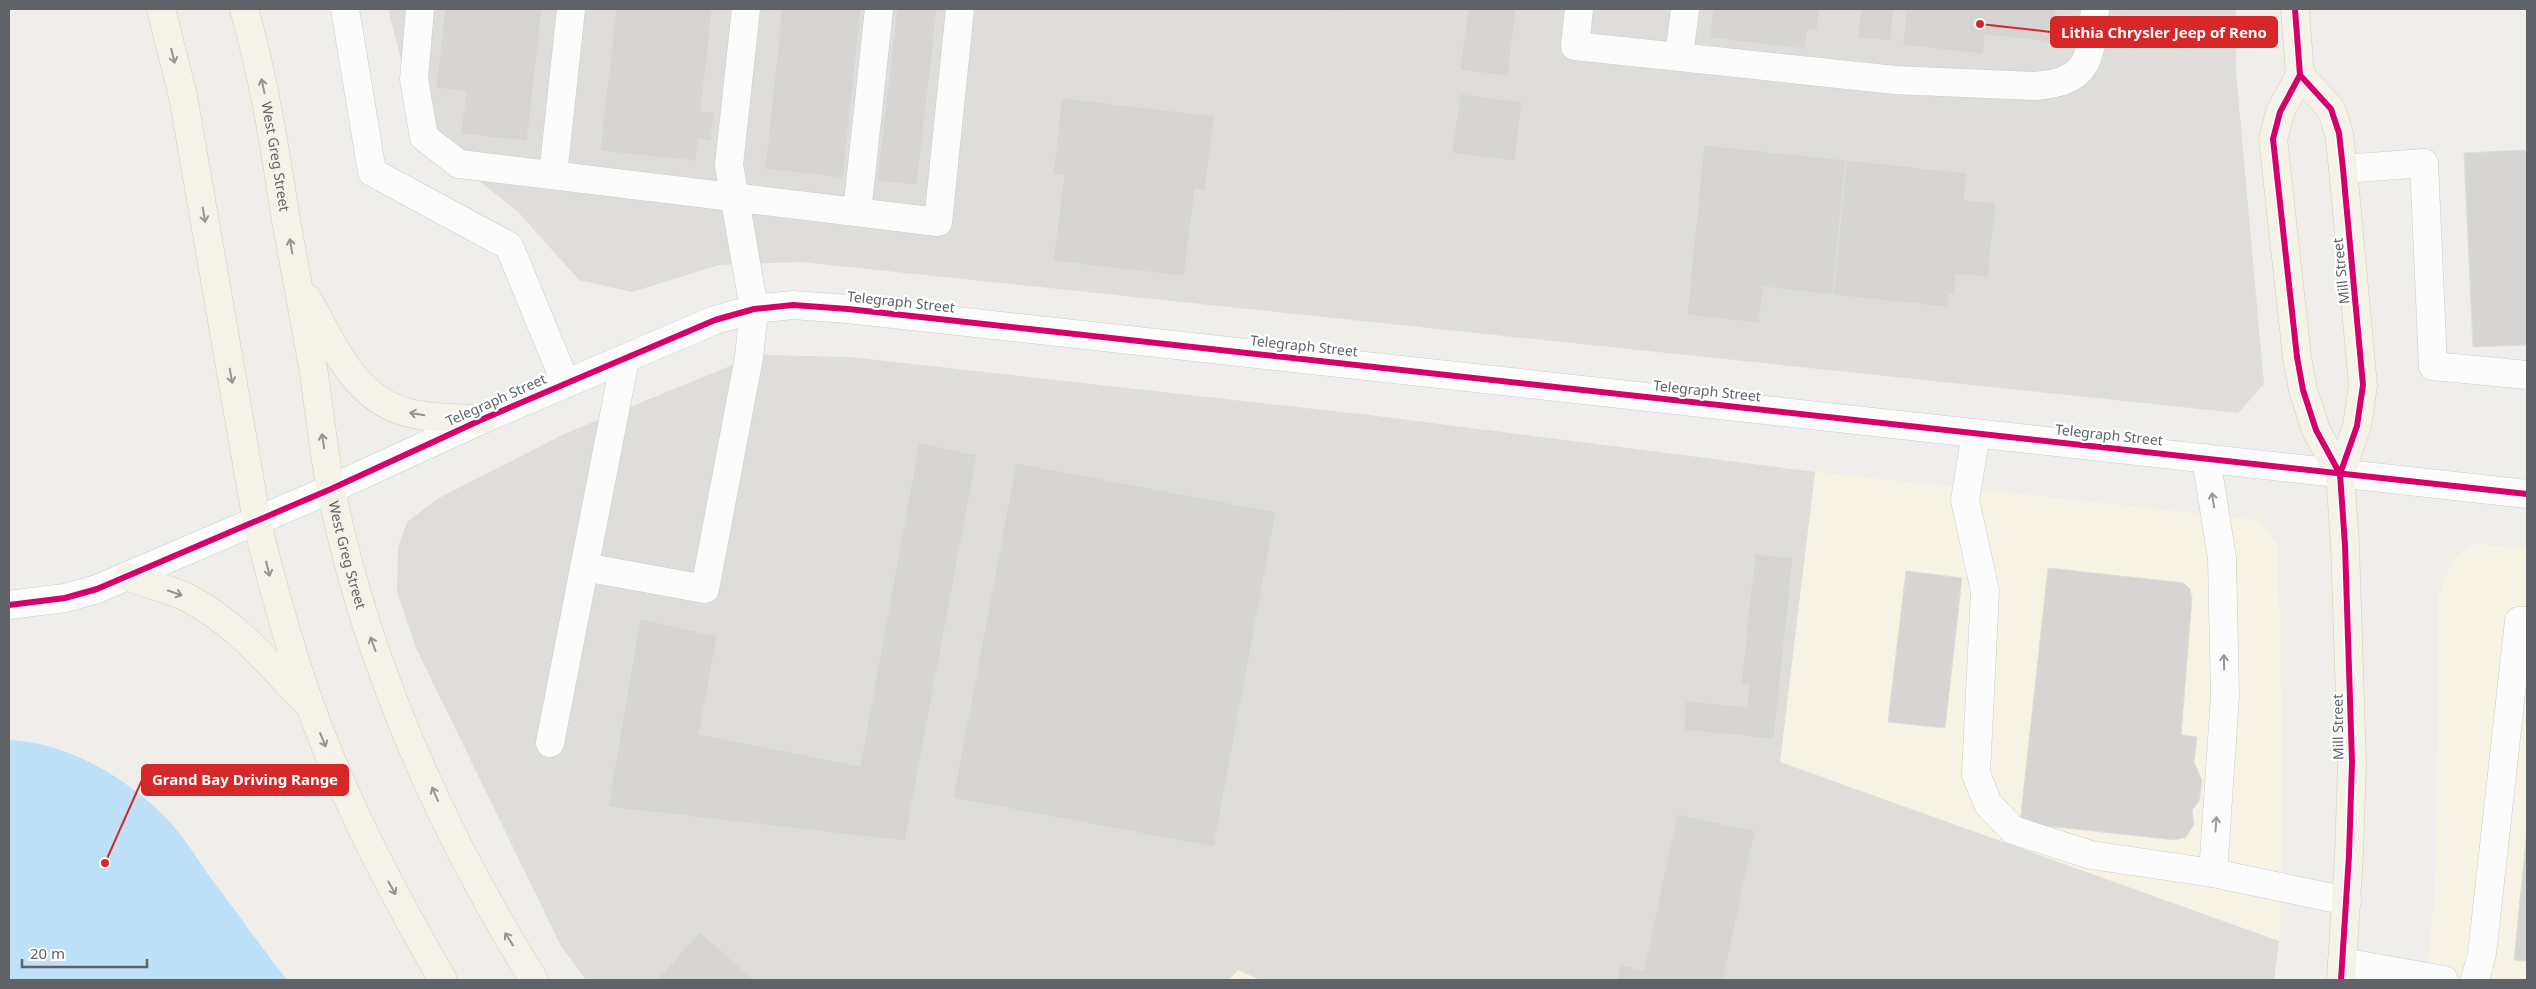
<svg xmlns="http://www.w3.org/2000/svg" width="2536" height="989" viewBox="0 0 2536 989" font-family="'Noto Sans',sans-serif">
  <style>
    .commercial { fill: #f7f3e4 }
    .industrial { fill: #dfddda }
    .water { fill: #bfe0f9 }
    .building { fill: #d6d5d3; stroke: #deddd9 }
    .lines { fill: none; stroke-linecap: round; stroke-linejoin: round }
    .minor-casing { stroke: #cbcccc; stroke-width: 29 }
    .major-casing { stroke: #d7ceb8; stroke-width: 29 }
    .minor { stroke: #fdfcfc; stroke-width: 28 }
    .major { stroke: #f4f2e9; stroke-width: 28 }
    .cycleway-casing { stroke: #fff; stroke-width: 9 }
    .cycleway { stroke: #d6006c; stroke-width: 6 }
    .oneway { stroke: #939595 }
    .oneway2 { stroke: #96999c }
    .labels { text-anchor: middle; stroke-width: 4.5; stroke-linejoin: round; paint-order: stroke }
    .street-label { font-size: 14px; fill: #5f6368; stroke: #fff }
    .leader { fill: none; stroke: #d62828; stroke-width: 2 }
    .callout-dot { fill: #d62828; stroke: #fff; stroke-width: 2 }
    .callout { fill: #d62828; stroke: #d62828; stroke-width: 2 }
    .callout-label { font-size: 15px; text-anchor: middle; font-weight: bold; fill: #fff }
  </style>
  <rect width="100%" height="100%" fill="#efeeea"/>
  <path class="commercial" d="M 1815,472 L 2258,520 L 2278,545 L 2283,806 L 2279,941 L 1780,762 Z
    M 2474,544 L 2527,549 L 2527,980 L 2426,980 L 2435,890 L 2439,594 L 2454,558 Z
    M 1238,970 L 1260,980 L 1229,980 Z"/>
  <path class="industrial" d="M 388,9 L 2236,9 L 2236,72 L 2264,384 L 2238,413 L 801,262 L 719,265 L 632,292 L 579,280 L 518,212 L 420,133 Z
    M 757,355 L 850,357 L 1369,415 L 1815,472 L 1780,762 L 2279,941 L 2274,980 L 1260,980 L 1238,970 L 1229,980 L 586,980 L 561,946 L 416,648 L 397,592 L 398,547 L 407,522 L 437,499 L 564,434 Z"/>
  <path class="water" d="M 9,740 C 66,742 126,777 166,818 C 186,838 199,863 216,885 C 240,917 263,949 287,980 L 9,980 Z"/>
  <path class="building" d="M 445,9 L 542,9 L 527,141 L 461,134 L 466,91 L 436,88 Z
    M 616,9 L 712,9 L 701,111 L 714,112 L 711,141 L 698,139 L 696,161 L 600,151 Z
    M 782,9 L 861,9 L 843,178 L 765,169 Z
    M 897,9 L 937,9 L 917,185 L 877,181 Z
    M 1315,9 L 1338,9 L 1338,11 Z
    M 1468,9 L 1516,9 L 1508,76 L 1460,70 Z
    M 1713,9 L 1819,9 L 1817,30 L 1808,29 L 1805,49 L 1710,38 Z
    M 1861,9 L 1894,9 L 1890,41 L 1858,38 Z
    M 1902,9 L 2056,9 L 2052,42 L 1985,35 L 1983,54 L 1903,45 L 1906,12 Z
    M 1460,94 L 1522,102 L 1515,161 L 1452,153 Z
    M 1062,98 L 1214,116 L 1205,190 L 1195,189 L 1184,276 L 1053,261 L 1064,176 L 1053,174 Z
    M 1704,145 L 1846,160 L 1833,295 L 1763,287 L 1759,323 L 1687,315 Z
    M 2527,150 L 2527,345 L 2473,347 L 2464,153 Z
    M 1846,160 L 1967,173 L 1964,200 L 1996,203 L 1988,277 L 1956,274 L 1954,295 L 1949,294 L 1947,307 L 1833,295 Z
    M 919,443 L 977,455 L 905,841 L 608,807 L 640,619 L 717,636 L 699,734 L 860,766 Z
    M 1016,463 L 1276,512 L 1214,847 L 953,798 Z
    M 1755,554 L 1793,558 L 1774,739 L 1684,730 L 1686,701 L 1747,707 L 1749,685 L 1741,685 Z
    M 2048,568 L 2184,583 L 2190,589 L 2192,598 L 2181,735 L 2197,737 L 2194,762 L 2202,781 L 2199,801 L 2192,810 L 2194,824 L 2186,837 L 2175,840 L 2020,823 Z
    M 1906,571 L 1962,578 L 1945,728 L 1888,722 Z
    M 1677,814 L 1755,831 L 1723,980 L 1617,980 L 1621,965 L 1644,970 Z
    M 2527,830 L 2527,961 L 2514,960 Z
    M 700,932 L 754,980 L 657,980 Z"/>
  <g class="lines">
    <g class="minor-casing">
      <path id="minor" d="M 345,9 L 372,172 L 509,246 L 566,384
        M 420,9 L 414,79 L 424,137 L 459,164 L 938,222 L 960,9
        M 1579,9 L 1575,46 L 1895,80 L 2034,86 C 2091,82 2090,58 2095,9
        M 1679,57 L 1685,9
        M 2343,169 L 2424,163 L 2433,366 L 2527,375
        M 553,175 L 571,9
        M 857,212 L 879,9
        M 1976,433 L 1965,500 L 1985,591 L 1976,774 L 1988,804 L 2013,830 L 2091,855 L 2213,873 L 2347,901
        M 2206,458 L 2222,558 L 2225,696 L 2213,873
        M 584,567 L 705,589 L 749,357 L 754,309 L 729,165 L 746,9
        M 9,605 L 65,598 L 97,589 L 331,489 L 483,419 L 715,320 L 754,309 L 793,305 L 848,309 L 2527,494
        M 550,743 L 625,359
        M 2342,962 L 2444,980
        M 2475,980 L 2482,954 L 2519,621 L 2527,621"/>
    </g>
    <g class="major-casing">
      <g id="major">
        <path d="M 161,9 L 183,96 L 257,522 C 274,593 294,664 320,732 C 353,818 397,901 443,980"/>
        <path id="s1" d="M 244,9 C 264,78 275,149 286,220 C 295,269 304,318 313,367 C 319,407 323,449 331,489 C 366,662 441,831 534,980"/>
        <path d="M 2295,9 L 2300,75 L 2280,112 L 2273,139 L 2297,357 L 2303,390 L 2316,430 L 2340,474 L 2345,545 L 2352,762 L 2349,855 L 2341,980"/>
        <path d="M 2300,75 L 2331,109 L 2339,133 L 2343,169 L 2363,385 L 2357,426 L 2340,474"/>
        <path d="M 307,298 C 334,345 355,403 414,414 C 436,419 460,418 483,419"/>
        <path d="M 129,577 C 148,584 170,589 188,598 C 235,622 270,665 306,702"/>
      </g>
    </g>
    <use href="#minor" class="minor"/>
    <use href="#major" class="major"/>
    <g class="cycleway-casing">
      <path id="cycleway" d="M 2295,9 L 2300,75 L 2280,112 L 2273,139 L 2297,357 L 2303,390 L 2316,430 L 2340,474 L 2345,545 L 2352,762 L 2349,855 L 2341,980
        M 2300,75 L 2331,109 L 2339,133 L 2343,169 L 2363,385 L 2357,426 L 2340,474
        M 9,605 L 65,598 L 97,589 L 331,489 L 483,419 L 715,320 L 754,309 L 793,305 L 848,309 L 2527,494"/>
    </g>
    <use href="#cycleway" class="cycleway"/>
  </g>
  <defs><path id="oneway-shaft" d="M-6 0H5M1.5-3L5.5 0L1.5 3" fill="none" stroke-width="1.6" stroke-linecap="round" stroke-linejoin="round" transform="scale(1.25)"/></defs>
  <g class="oneway">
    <use href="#oneway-shaft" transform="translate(173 56) rotate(76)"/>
    <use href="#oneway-shaft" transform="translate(263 86) rotate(-102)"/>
    <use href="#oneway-shaft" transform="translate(204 215) rotate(80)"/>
    <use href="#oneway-shaft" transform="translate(291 246) rotate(-100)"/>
    <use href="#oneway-shaft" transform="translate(231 376) rotate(80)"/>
    <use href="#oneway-shaft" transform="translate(417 414) rotate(-170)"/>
    <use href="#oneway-shaft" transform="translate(323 441) rotate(-99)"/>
    <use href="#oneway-shaft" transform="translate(268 569) rotate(76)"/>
    <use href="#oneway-shaft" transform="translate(175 593) rotate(19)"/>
    <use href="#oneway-shaft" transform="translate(373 644) rotate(-110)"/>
    <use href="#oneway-shaft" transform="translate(323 740) rotate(67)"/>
    <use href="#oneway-shaft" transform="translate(435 794) rotate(-114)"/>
    <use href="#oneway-shaft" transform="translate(392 888) rotate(61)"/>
    <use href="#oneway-shaft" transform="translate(509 939) rotate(-122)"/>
  </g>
  <g class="oneway2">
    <use href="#oneway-shaft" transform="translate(2213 500) rotate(-99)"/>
    <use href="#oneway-shaft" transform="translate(2224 662) rotate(-91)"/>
    <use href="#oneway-shaft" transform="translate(2216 824) rotate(-86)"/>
  </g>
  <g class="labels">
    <g class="street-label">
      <text dy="5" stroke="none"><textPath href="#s1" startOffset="151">West Greg Street</textPath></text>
      <text transform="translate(2341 271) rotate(-96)" y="5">Mill Street</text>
      <text transform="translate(901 302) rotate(6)" y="5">Telegraph Street</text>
      <text transform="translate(1304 346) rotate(6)" y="5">Telegraph Street</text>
      <text transform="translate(1707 391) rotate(6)" y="5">Telegraph Street</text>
      <text transform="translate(496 400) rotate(-24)" y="5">Telegraph Street</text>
      <text transform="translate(2109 435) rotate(6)" y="5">Telegraph Street</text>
      <text dy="5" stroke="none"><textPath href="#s1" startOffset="556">West Greg Street</textPath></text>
      <text transform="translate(2338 727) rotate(-91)" y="5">Mill Street</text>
    </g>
  </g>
  <path class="leader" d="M1980 24L2051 32M105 863L142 780"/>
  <g class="callout-dot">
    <circle cx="1980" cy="24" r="5"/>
    <circle cx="105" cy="863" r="5"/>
  </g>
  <g class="callout">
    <rect x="2051" y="17" width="226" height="30" rx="5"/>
    <rect x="142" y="765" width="206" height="30" rx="5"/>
  </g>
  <g class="callout-label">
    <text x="2164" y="38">Lithia Chrysler Jeep of Reno</text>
    <text x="245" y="785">Grand Bay Driving Range</text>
  </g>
  <rect width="2536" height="989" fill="none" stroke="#5f6368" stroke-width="20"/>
  <path d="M22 959v8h125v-8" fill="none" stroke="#5f6368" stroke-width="2.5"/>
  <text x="30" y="959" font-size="15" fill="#5f6368" stroke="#ffffff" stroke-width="4" paint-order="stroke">20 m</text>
</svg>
